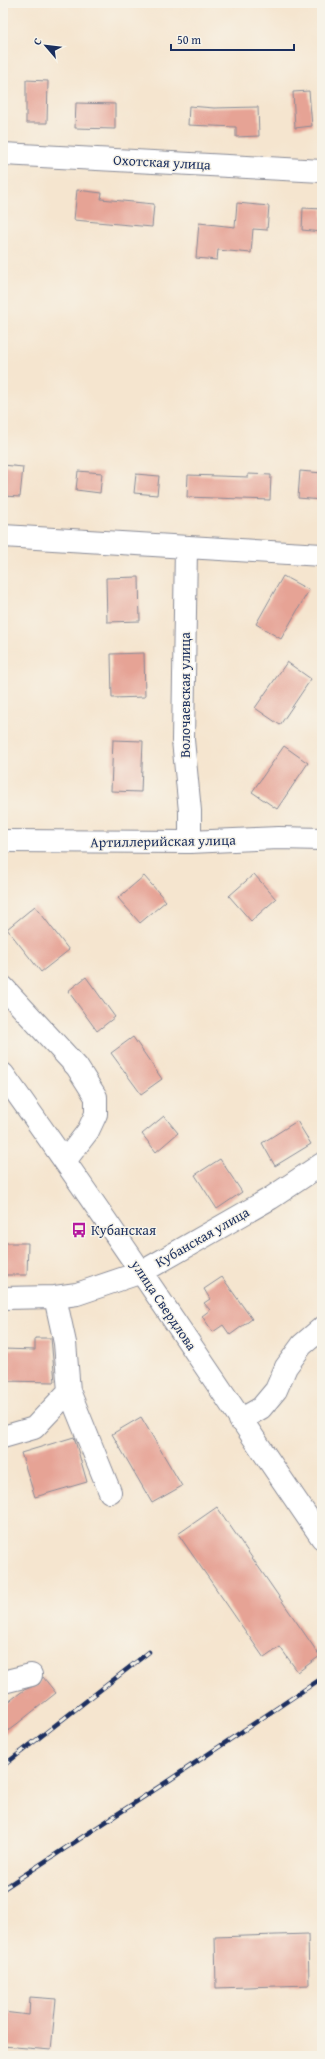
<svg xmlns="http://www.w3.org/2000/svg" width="325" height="2059" viewBox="0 0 325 2059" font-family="'Gentium Book Plus',serif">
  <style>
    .building { fill: #e6a395 }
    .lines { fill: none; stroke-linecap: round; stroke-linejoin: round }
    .minor-casing { stroke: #888a96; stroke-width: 24 }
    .major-casing { stroke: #888a96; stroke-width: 24 }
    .minor { stroke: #fff; stroke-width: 22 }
    .major { stroke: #fff; stroke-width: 22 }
    .rail-casing { stroke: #1b2f5e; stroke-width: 4.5 }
    .rail { stroke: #f7f3e8; stroke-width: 3; stroke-dasharray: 9; stroke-linecap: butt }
    .labels { text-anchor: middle; stroke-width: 3; stroke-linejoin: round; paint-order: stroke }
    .street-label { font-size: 14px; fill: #1b2f5e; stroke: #f7f3e8 }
    .poi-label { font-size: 14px; fill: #1b2f5e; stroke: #f7f3e8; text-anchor: start }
  </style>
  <rect width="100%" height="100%" fill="#f7f3e8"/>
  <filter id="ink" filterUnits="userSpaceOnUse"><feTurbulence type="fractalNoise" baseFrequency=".025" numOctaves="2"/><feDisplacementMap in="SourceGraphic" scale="8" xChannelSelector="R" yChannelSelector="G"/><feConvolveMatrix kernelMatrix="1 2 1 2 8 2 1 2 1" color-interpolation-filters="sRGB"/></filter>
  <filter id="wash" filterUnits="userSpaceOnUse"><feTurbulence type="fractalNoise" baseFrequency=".012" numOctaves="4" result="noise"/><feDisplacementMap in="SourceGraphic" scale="16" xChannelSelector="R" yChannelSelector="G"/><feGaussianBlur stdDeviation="0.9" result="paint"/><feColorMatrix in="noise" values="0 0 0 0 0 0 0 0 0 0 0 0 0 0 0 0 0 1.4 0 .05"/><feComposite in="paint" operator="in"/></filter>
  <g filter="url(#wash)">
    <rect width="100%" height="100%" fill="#f5e5cf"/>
    <g id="blocks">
      <path class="building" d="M 26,80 L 48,81 L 47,123 L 26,123 Z
        M 309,91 L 312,126 L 295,128 L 293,92 Z
        M 76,103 L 115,104 L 115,129 L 75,128 Z
        M 189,106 L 214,108 L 258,107 L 259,136 L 236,137 L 236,127 L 188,125 Z
        M 77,190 L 102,193 L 101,199 L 154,204 L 152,227 L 74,220 Z
        M 237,203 L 269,206 L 267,230 L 253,229 L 251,253 L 218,250 L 217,260 L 196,258 L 199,223 L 235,227 Z
        M 303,208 L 322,209 L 322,232 L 302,230 Z
        M 3,465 L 23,467 L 20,497 L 3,496 Z
        M 78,471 L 102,473 L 100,493 L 76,490 Z
        M 300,471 L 322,473 L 322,500 L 298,498 Z
        M 136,474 L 159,476 L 157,495 L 134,493 Z
        M 248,474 L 271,475 L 270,500 L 187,497 L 188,475 L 248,477 Z
        M 283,576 L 309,590 L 281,639 L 256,624 Z
        M 139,577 L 140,621 L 107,622 L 106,578 Z
        M 144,653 L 145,697 L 112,698 L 111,654 Z
        M 287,662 L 311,679 L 280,725 L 255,708 Z
        M 113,740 L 143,741 L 141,792 L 111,791 Z
        M 284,746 L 308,763 L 277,809 L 252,792 Z
        M 254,874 L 276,899 L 251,921 L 229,896 Z
        M 144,876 L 166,901 L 140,923 L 118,898 Z
        M 35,906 L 69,950 L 41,972 L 7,929 Z
        M 86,977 L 115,1017 L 97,1031 L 68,991 Z
        M 133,1037 L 162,1079 L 141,1094 L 111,1053 Z
        M 164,1116 L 178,1133 L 156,1152 L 142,1134 Z
        M 297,1121 L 311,1144 L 275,1166 L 262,1143 Z
        M 220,1159 L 242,1192 L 217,1209 L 195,1175 Z
        M 3,1243 L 28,1243 L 27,1275 L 3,1275 Z
        M 222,1277 L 252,1319 L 230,1335 L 223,1325 L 213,1332 L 202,1316 L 210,1310 L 204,1303 L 210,1299 L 204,1289 Z
        M 35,1338 L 51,1338 L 55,1382 L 3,1381 L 3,1349 L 35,1350 Z
        M 141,1417 L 182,1486 L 152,1503 L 112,1434 Z
        M 74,1437 L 87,1482 L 35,1497 L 21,1453 Z
        M 217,1507 L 320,1656 L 298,1672 L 280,1647 L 264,1658 L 178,1534 Z
        M 43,1677 L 56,1693 L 3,1735 L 3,1706 L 24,1690 L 39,1684 Z
        M 308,1934 L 309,1985 L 216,1988 L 215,1937 Z
        M 30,1997 L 56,1999 L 51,2050 L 3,2046 L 3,2012 L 29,2015 Z"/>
    </g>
  </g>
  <g filter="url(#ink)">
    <use href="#blocks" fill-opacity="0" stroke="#888a96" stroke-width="1"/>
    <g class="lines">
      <g class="minor-casing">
        <path id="minor" d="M 3,154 L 322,171
          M 3,536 L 322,555
          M 186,547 L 183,740 L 190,811 L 190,842
          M 3,841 L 190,842 L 279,838 L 322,839
          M 3,987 L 77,1067 L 96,1097 L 96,1114 L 88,1131 L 65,1161
          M 55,1297 L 65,1343 L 69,1391 L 110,1492
          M 3,1298 L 55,1297 L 77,1294 L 142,1272 L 271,1198 L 322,1164
          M 240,1420 L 261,1408 L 276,1390 L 286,1367 L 302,1345 L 322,1328
          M 3,1437 L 34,1428 L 69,1391
          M 3,1682 L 31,1675"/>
      </g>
      <g class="major-casing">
        <path id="major" d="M 3,1074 C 113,1226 215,1383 322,1538"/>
      </g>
      <use href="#minor" class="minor"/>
      <use href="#major" class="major"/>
      <g class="rail-casing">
        <path id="rail" d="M 3,1766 L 149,1652
          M 3,1889 L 171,1779 L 322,1678"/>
      </g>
      <use href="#rail" class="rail"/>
    </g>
  </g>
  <defs>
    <g id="bus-bare" transform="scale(1.2)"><path d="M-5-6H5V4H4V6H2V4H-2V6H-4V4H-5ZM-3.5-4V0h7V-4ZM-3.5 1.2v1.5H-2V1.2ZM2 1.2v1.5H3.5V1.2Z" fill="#b5179e" stroke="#f7f3e8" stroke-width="2.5" paint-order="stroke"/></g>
  </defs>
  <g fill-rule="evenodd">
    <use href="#bus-bare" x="79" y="1230"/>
  </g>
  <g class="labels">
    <g class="street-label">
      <text transform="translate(162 162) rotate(3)" y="5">Охотская улица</text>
      <text transform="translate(185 695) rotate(-90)" y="5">Волочаевская улица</text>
      <text transform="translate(163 841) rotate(-1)" y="5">Артиллерийская улица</text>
      <text transform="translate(202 1237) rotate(-30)" y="5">Кубанская улица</text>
      <text transform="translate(164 1305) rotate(56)" y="5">улица Свердлова</text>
    </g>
    <g class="poi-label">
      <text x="91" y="1235">Кубанская</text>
    </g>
  </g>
  <rect width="325" height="2059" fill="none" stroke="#f7f3e8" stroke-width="16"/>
  <g transform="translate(46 46) rotate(298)" stroke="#f7f3e8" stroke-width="3" paint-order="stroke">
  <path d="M0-3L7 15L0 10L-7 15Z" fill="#1b2f5e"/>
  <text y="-6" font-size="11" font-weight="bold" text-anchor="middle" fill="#1b2f5e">С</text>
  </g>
  <path d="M171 44v6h123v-6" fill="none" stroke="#1b2f5e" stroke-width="2"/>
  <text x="177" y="44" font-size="12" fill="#1b2f5e" stroke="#f7f3e8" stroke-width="3" paint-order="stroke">50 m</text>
</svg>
